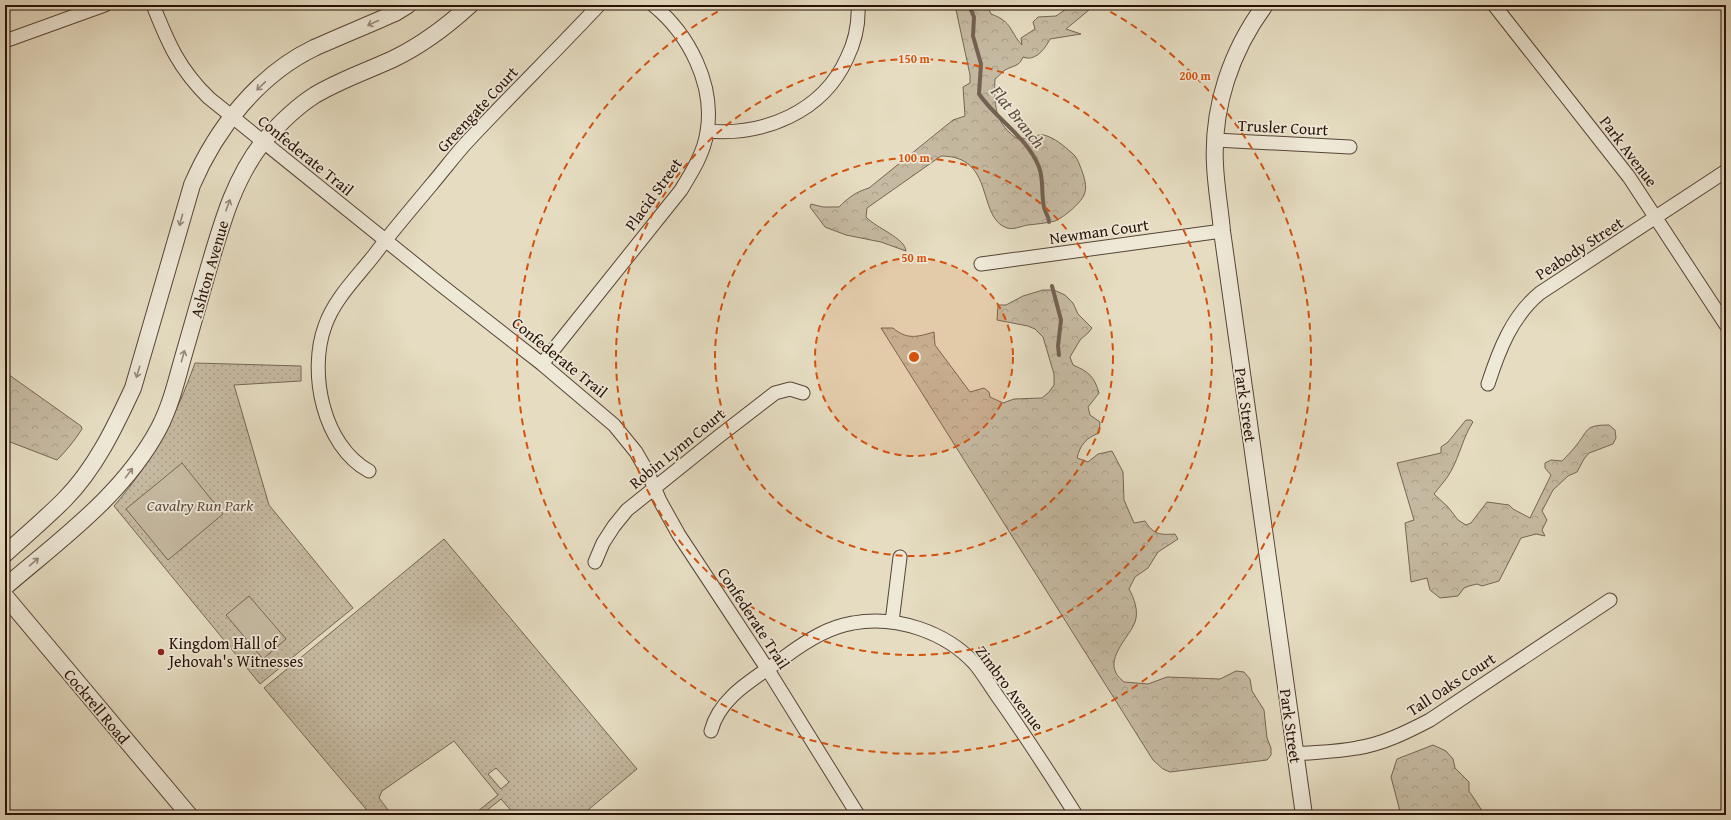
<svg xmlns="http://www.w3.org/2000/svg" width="1731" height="820" viewBox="0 0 1731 820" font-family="'Gentium Book Plus',serif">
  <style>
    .grass { fill: url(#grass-dots); stroke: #766554; fill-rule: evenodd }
    .forest { fill: url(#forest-crowns); stroke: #766554 }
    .garden { fill: #c5b9a1; stroke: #766554 }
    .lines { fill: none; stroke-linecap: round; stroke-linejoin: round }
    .stream { stroke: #736151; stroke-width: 4 }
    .minor-casing { stroke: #574436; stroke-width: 15 }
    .tertiary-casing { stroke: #574436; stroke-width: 18 }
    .minor { stroke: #eee8d7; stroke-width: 13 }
    .tertiary { stroke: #eee8d7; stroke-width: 16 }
    .oneway { stroke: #958779 }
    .ring { fill: none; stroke: #d5520c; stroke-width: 2; stroke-dasharray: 7 5 }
    .poi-dot { fill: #8f2418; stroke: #eee8d7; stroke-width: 1.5 }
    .labels { text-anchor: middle; stroke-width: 3.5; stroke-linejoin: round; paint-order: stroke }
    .street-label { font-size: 16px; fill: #281107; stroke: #eee8d7 }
    .park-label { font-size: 16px; font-style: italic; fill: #5f4c3d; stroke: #eee8d7 }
    .poi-label { font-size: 16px; fill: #281107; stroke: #eee8d7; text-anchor: start }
    .water-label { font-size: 17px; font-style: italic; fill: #604d3e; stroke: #eee8d7 }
    .centre { fill: #d5520c; stroke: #eee8d7; stroke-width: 2 }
    .ring-label { font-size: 12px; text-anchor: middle; font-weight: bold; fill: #d5520c; stroke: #eee8d7; stroke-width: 3.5; stroke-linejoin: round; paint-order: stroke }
  </style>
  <defs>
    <pattern id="grass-dots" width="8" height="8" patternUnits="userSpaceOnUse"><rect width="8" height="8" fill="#c5b9a1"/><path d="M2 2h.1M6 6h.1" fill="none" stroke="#a99e89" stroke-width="1.8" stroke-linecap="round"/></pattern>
    <pattern id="forest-crowns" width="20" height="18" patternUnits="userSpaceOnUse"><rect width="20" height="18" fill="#c5b9a1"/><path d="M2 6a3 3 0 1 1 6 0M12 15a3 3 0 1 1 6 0" fill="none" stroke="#a99e89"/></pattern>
  </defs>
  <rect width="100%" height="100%" fill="#e5dcc1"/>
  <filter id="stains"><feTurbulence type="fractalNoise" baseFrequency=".005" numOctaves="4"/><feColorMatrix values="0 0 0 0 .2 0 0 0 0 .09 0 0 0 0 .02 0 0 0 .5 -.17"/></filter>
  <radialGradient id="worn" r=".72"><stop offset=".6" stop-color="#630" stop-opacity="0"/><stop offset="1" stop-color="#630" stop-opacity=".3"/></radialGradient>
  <path class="grass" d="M 195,363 L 301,366 L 301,381 L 234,385 L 269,505 L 353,608 L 260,684 L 114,506 C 152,462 176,417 195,363 Z
    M 444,539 L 637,769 L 582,815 L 540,815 L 537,811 L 534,815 L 515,815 L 501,799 L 481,815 L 473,815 L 498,795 L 454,741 L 382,791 L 379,798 L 392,815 L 371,815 L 264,688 ZM 496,768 L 509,782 L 501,789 L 488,774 Z"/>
  <path class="forest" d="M 955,5 L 987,5 L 991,14 C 1013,22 1009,31 1022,45 L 1021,38 L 1035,29 L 1033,22 L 1038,17 L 1056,16 L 1072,5 L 1095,5 L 1066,29 L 1081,34 L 1050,39 C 1045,49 1035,62 1023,57 C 1019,67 1014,65 1005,70 C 1002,72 998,77 995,79 C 994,99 994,119 1010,133 C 1012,135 1014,137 1017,138 C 1026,140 1036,134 1044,135 C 1055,138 1064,146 1072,153 C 1078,158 1079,164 1082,171 C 1084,177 1087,186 1085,192 C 1083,202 1064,217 1055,221 C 1047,223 1037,224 1028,225 C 1021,226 1014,230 1007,228 C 976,217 996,156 941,156 L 867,208 L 866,217 C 876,228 905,238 906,251 L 881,242 L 846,235 L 825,227 L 810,207 L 811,204 L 823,207 L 839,207 C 849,197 856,192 869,188 L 953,120 L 965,116 L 963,87 L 970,83 L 970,75 Z
    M 1043,290 L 1054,290 L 1065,295 L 1073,303 L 1078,314 L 1092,328 L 1089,332 L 1080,340 L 1070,357 L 1073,365 C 1089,372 1094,376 1099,393 L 1088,407 L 1090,415 L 1100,422 L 1099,433 C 1086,438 1080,445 1077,458 L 1088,462 L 1098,454 L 1112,451 L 1123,472 L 1124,500 L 1134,523 L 1145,521 C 1154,535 1160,535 1175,534 L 1178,539 L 1158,552 L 1148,568 L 1135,577 L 1129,589 C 1134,598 1139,611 1135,622 C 1130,636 1107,656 1116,673 C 1117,676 1122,680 1124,682 L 1148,684 L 1167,677 L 1220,679 L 1236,671 L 1244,672 L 1250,679 L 1252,691 L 1264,710 L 1267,738 L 1271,748 L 1271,755 L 1267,760 L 1170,772 L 1163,769 L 1153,760 L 881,328 L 893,328 C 907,340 917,337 934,332 L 935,345 L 970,392 L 984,388 L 989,392 L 990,397 L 1003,403 L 1014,399 L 1042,398 L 1049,392 L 1054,385 L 1054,374 L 1043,337 L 1035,329 L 1028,326 L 997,320 L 998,305 L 1006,305 L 1023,296 Z
    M 5,372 L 81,426 L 82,429 C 75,440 67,450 57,460 L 5,440 Z
    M 1466,420 L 1471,420 L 1473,422 C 1463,437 1460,455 1451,471 C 1447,479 1440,486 1434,494 L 1448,507 L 1458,520 L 1466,525 L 1471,523 L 1487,502 L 1509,505 L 1513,509 L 1530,518 L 1551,475 L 1545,468 L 1545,463 L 1551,460 L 1562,461 C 1566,457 1571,452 1575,447 C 1589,430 1584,425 1609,425 L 1615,430 L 1616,438 L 1613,444 L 1589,453 L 1584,459 L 1577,472 L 1568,476 L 1553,490 L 1542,511 L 1547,520 L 1542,530 L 1545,536 L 1536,534 L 1521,538 L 1499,581 L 1482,586 L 1477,584 L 1469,586 L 1464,588 L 1458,596 L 1440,598 L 1430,590 L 1427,578 L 1411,582 L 1405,523 L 1414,520 L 1397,463 L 1441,453 L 1441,447 L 1448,442 Z
    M 1433,745 L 1446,751 L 1453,759 L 1455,768 L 1469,782 L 1469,791 L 1485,815 L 1401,815 L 1391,777 L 1397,759 Z"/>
  <path class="garden" d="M 182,463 L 223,514 L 168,560 L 126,509 Z
    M 249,596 L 286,639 L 263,659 L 226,615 Z"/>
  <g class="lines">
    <path class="stream" d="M 969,5 L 974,17 L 973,36 L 981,64 L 979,94 C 997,120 1027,137 1039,167 C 1044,180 1041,195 1044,207 C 1045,213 1049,216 1049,222
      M 1052,286 L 1061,320 L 1058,346 L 1059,355"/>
    <g class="minor-casing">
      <path id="minor" d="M 153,5 C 168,43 179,69 209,98 L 441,285 L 542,364 L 614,425 L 636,452 L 648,473 L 660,501 L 679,535 L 768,670 L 858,815
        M 1494,5 L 1629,177 L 1726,325
        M 5,41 L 105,5
        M 707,131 C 764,136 823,112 847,58 C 855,42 859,23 858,5
        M 1215,140 L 1350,147
        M 981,264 L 1222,231
        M 542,364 L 681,190 C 692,172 704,153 707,132 C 715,85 689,34 653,5
        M 1488,384 C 1499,350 1512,316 1540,293 L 1726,171
        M 369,471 C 323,446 308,372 325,326 C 334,299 358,276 375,254 C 393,230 413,207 432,184 C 444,170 455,155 467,142 C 510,96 556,51 599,5
        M 595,562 L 603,543 L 614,526 L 627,510 L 718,437 L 775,393 L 790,389 L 803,393
        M 892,622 L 900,557
        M 711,731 C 720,695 758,677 786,656 C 806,641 828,627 853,623 C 896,615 946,632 975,664 C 985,676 993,691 1003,704 C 1028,740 1052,777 1076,815
        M 1295,754 C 1316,752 1337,752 1357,748 C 1383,744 1407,732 1430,720 L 1610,600"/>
    </g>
    <g class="tertiary-casing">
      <path id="tertiary" d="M 1265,5 C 1231,51 1212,107 1215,165 C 1216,187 1220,209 1222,231 L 1304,815
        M 5,554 C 25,536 45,519 64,500 C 95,469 115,427 133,388 L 192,185 C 216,129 258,75 314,48 C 341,36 368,25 395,13 L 408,5
        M 5,587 C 61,539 124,494 159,428 C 170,407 176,383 182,361 C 191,330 200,298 209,267 C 222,223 234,179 263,142 C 278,125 296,107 315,95 C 340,80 367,71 393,59 C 422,45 446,27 470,5
        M 5,596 L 189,815"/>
    </g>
    <use href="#minor" class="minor"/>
    <use href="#tertiary" class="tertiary"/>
  </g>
  <defs><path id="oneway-shaft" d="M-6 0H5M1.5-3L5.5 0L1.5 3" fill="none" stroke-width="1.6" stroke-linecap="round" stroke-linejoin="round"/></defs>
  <g class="oneway">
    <use href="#oneway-shaft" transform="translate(373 23) rotate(155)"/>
    <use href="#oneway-shaft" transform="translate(261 86) rotate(136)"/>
    <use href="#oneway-shaft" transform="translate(228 205) rotate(-70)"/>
    <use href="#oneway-shaft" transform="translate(181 220) rotate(105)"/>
    <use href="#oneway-shaft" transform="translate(183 356) rotate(-74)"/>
    <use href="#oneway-shaft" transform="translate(138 372) rotate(107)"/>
    <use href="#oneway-shaft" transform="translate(129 473) rotate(-53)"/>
    <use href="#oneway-shaft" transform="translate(34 562) rotate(-41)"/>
  </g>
  <circle cx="914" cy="357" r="99" fill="#d5520c" fill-opacity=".12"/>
  <g class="ring">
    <circle cx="914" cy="357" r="99"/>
    <circle cx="914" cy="357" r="199"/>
    <circle cx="914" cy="357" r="298"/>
    <path d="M1100 6A397 397 0 1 1 728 6"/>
  </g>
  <circle class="poi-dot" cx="161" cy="652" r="4"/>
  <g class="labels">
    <g class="street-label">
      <text transform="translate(477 109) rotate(-47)" y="6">Greengate Court</text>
      <text transform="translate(1283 127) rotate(3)" y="6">Trusler Court</text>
      <text transform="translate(1629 151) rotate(53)" y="6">Park Avenue</text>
      <text transform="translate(306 155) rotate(39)" y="6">Confederate Trail</text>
      <text transform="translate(653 194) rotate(-54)" y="6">Placid Street</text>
      <text transform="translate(1099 231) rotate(-8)" y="6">Newman Court</text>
      <text transform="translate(1579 248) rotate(-33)" y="6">Peabody Street</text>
      <text transform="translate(209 269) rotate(-74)" y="6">Ashton Avenue</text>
      <text transform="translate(560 357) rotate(39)" y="6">Confederate Trail</text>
      <text transform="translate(1246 405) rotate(82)" y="6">Park Street</text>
      <text transform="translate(677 448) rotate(-39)" y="6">Robin Lynn Court</text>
      <text transform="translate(754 618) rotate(57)" y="6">Confederate Trail</text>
      <text transform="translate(1451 684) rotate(-33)" y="6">Tall Oaks Court</text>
      <text transform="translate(1010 688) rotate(53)" y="6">Zimbro Avenue</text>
      <text transform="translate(97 706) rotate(50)" y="6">Cockrell Road</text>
      <text transform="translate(1291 726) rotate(82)" y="6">Park Street</text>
    </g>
    <g class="park-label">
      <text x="200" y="511">Cavalry Run Park</text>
    </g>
    <g class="poi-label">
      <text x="169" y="649">Kingdom Hall of<tspan x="169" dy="18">Jehovah's Witnesses</tspan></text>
    </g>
    <g class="water-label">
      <text transform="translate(1018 117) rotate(51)" y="6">Flat Branch</text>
    </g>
  </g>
  <circle cx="914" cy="357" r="6" class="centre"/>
  <g class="ring-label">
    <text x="914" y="63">150 m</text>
    <text x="1195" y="80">200 m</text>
    <text x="914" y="162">100 m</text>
    <text x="914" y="262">50 m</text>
  </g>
  <rect width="1731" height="820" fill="none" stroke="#e5dcc1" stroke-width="20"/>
  <rect x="6" y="6" width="1719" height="808" fill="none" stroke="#281107" stroke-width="2"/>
  <rect x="10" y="10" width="1711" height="800" fill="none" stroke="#281107"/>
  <rect width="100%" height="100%" filter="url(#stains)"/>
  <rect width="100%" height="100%" fill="url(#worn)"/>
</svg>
